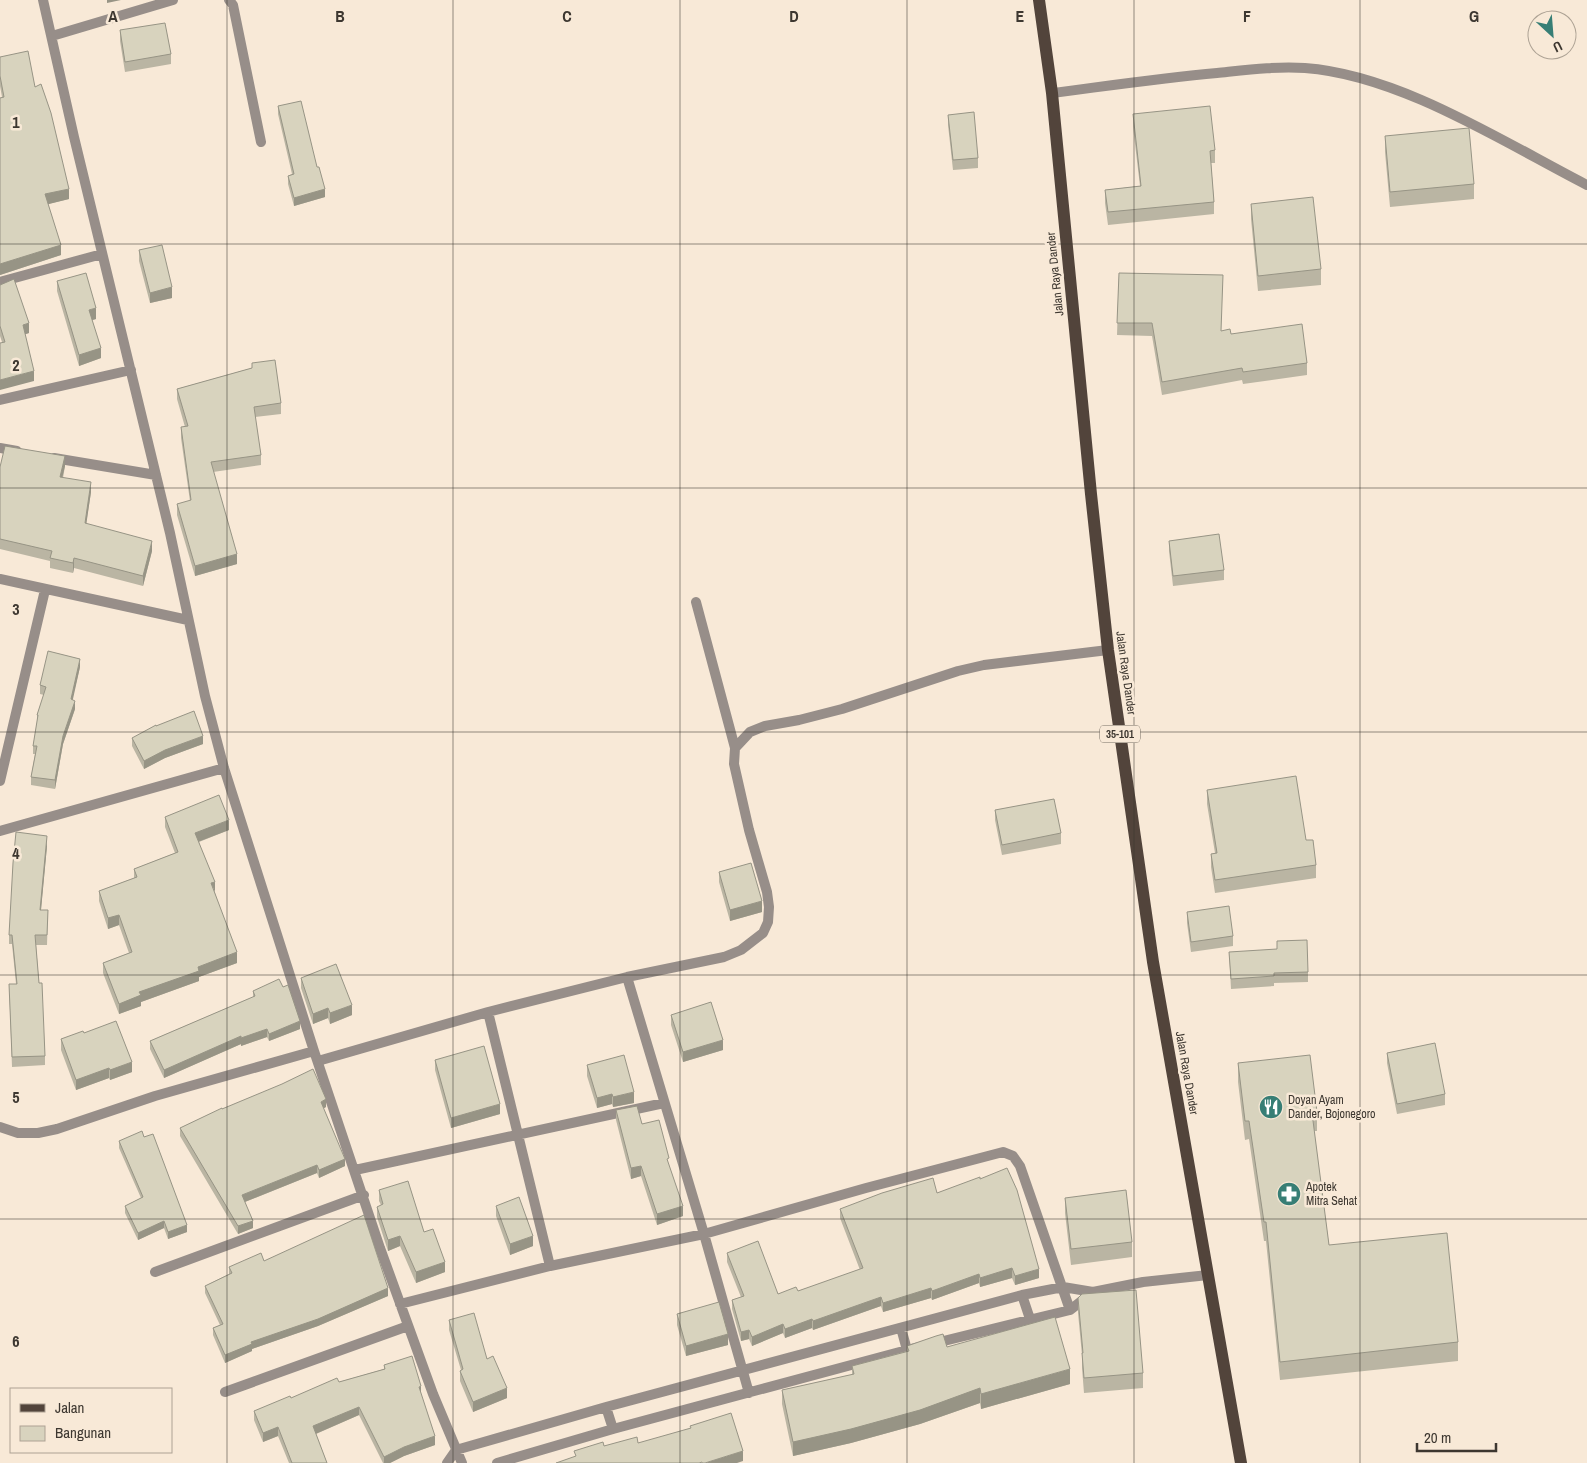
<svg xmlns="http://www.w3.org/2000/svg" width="1587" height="1463" viewBox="0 0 1587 1463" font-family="'Archivo Narrow',sans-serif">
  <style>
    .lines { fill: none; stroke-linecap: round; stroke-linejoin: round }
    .street { stroke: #978e89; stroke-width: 10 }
    .primary { stroke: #52443b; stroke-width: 12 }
    .wall { fill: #bab5a3 }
    .shaded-wall { fill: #979485 }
    .building { fill: #d8d3be; stroke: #979485 }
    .grid { fill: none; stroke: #3d3730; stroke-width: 1; stroke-opacity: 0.55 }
    .labels { text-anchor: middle; stroke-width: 5; stroke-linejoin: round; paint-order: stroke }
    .shield { fill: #f8e9d7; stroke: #756c62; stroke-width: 1 }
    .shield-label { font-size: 11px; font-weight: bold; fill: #3d3730 }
    .street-label { font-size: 12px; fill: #3d3730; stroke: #f8e9d7 }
    .poi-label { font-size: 12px; fill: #3d3730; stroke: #f8e9d7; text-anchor: start }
    .grid-label { font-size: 16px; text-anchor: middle; font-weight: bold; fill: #3d3730; stroke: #f8e9d7; stroke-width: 5; stroke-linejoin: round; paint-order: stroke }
  </style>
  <rect width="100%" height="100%" fill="#f8e9d7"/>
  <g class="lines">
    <path class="street" d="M 43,0 L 74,137 L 170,533 L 205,696 L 224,768 L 314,1051 L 380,1248 L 433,1394 L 462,1463
      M 229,0 L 233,5 L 261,142
      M 52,36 L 173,0
      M 1052,93 C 1107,86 1162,78 1217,73 C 1246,70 1276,66 1305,68 C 1400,75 1503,142 1587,185
      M 0,282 L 102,254
      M 0,400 L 131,370
      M 0,448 L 17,451
      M 54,458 L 156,475
      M 0,579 L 188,620
      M 696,602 L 735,748
      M 0,781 L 45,590
      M 0,831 L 224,768
      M 627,977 L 704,1234 L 749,1393
      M 488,1012 L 550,1266
      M 318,1061 L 488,1012 L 627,977 L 724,957 L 741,950 L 763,933 L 768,922 L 769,907 L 767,892 L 749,830 L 734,764 L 735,748 L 750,732 L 765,726 L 799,720 L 842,709 L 958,671 L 984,665 L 1108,650
      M 0,1127 L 18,1133 L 38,1133 L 57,1129 L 155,1096 L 314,1051
      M 355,1170 L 664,1103
      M 155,1272 L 364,1195
      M 1022,1295 L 1030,1319
      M 400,1304 L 550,1266 L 704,1234 L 866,1188 L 1003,1152 L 1013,1156 L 1020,1166 L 1070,1310
      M 901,1328 L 907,1350
      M 225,1392 L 408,1326
      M 606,1407 L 613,1429
      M 447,1463 L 456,1450 L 606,1407 L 1022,1295 L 1063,1287 L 1093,1292 L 1143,1282 L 1208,1275
      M 497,1463 L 613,1429 L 907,1350 L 1070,1310 L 1088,1296"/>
    <path class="primary" d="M 1039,0 L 1052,93 L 1091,494 L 1108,650 L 1153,962 L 1241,1463"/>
  </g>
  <path class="wall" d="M 120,30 L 171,54 L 171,64 L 125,72 L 120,41 Z
    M 0,57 L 35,87 L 69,199 L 48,204 L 61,255 L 0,275 L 0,98 L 2,97 L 0,86 Z
    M 278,106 L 325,197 L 294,206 L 288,184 L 288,176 L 292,174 L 278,114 Z
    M 1133,114 L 1215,150 L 1215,163 L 1211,163 L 1214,202 L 1214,214 L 1108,225 L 1105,203 L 1105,190 L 1140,186 L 1133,127 Z
    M 948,115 L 978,158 L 978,168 L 953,170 L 948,125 Z
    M 1385,136 L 1474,184 L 1474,199 L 1390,207 L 1385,152 Z
    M 1251,204 L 1321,269 L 1321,285 L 1258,291 L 1251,219 Z
    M 139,250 L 172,298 L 150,303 L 139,261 Z
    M 1119,273 L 1221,331 L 1307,363 L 1307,375 L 1243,384 L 1242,380 L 1162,395 L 1152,336 L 1117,335 Z
    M 57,281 L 96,319 L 92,320 L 101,358 L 79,366 L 57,291 Z
    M 0,285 L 29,333 L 25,334 L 34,381 L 2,342 L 0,336 Z
    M 252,363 L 281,403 L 281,414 L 255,417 L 261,455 L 261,465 L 213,472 L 237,564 L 195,576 L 177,515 L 177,504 L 190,501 L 181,438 L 181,427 L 185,427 L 177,399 L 177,389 L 252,368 Z
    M 65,466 L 63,478 L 91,492 L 86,524 L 152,551 L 143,586 L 74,568 L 73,573 L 50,568 L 50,561 L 0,549 L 0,467 Z
    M 1169,541 L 1224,570 L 1224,580 L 1173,586 L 1169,551 Z
    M 80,667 L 72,700 L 75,709 L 63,744 L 55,789 L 31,785 L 31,777 L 35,754 L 33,754 L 33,746 L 37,723 L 37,715 L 44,695 L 40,694 L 40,685 Z
    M 132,738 L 203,744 L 165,758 L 144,769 L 132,746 Z
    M 1207,790 L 1306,840 L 1316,865 L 1316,878 L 1215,893 L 1211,867 L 1211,854 L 1215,853 L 1207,804 Z
    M 995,810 L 1061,833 L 1061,844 L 1002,855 L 995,820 Z
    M 165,817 L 229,830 L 199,842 L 237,963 L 199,977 L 199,981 L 141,1002 L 141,1006 L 119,1014 L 103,973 L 103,963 L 129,953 L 119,925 L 108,929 L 99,901 L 99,891 L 134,878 L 134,869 L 175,853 L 165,827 Z
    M 47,846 L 41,910 L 48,910 L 47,945 L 36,945 L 45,1056 L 45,1065 L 12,1067 L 9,984 L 16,984 L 12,944 L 9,944 L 9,935 Z
    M 719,872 L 762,912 L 730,921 L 719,882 Z
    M 1187,912 L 1233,936 L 1233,946 L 1191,952 L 1187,923 Z
    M 1229,952 L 1308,972 L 1308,982 L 1274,983 L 1274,986 L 1231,989 Z
    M 301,978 L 352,1015 L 330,1024 L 328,1018 L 313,1024 L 301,988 Z
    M 253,991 L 300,1029 L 269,1041 L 267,1037 L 241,1046 L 241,1044 L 164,1078 L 150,1049 L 150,1041 L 253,997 Z
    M 671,1015 L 723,1050 L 683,1062 L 671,1025 Z
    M 84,1033 L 132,1072 L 110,1080 L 109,1078 L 76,1090 L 61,1050 L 61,1039 Z
    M 1387,1053 L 1445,1094 L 1445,1105 L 1397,1114 L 1387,1063 Z
    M 435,1060 L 500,1114 L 451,1128 L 435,1070 Z
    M 1238,1063 L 1317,1112 L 1317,1131 L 1314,1131 L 1329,1245 L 1458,1342 L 1458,1361 L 1280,1380 L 1266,1241 L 1264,1241 L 1249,1139 L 1245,1140 L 1238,1082 Z
    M 587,1065 L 634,1103 L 613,1107 L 612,1104 L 597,1108 L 587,1076 Z
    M 326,1107 L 323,1108 L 345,1166 L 319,1178 L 317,1173 L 245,1202 L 253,1228 L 238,1234 L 180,1136 L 180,1128 L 222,1109 Z
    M 616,1110 L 642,1124 L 683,1216 L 657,1225 L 641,1176 L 631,1179 L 616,1120 Z
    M 119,1141 L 187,1232 L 168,1239 L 164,1228 L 138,1240 L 125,1213 L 125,1206 L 141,1198 L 119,1148 Z
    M 980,1179 L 1039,1278 L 1015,1285 L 1012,1278 L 980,1287 L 979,1283 L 932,1300 L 931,1298 L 883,1312 L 881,1306 L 813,1330 L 812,1328 L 785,1338 L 783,1333 L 752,1346 L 749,1339 L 741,1341 L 732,1309 L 732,1300 L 741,1297 L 727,1262 L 727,1253 L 778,1294 L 798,1291 L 860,1270 L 840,1218 L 840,1209 L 937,1193 Z
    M 379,1190 L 424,1232 L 445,1272 L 416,1283 L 400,1246 L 388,1251 L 377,1217 L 377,1207 L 381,1205 L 379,1201 Z
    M 1065,1198 L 1132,1242 L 1132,1257 L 1071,1265 L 1065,1213 Z
    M 496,1206 L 533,1246 L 510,1255 L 496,1216 Z
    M 264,1261 L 388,1296 L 318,1326 L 252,1349 L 252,1351 L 225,1363 L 213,1335 L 213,1328 L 220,1325 L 205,1293 L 205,1286 L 229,1274 L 229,1267 Z
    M 1078,1298 L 1143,1373 L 1143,1388 L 1084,1393 L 1082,1368 L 1082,1355 L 1078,1313 Z
    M 677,1314 L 728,1345 L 686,1356 L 677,1325 Z
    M 449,1320 L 487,1359 L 507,1398 L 473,1412 L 460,1381 L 460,1371 L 461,1370 L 449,1330 Z
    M 907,1346 L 947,1347 L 1070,1384 L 981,1409 L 980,1403 L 920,1424 L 851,1443 L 793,1456 L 782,1404 L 782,1390 L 852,1375 L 852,1366 L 907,1351 Z
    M 384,1365 L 421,1395 L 435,1445 L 404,1456 L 390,1463 L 383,1463 L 359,1415 L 316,1434 L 327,1463 L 289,1463 L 278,1436 L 263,1442 L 254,1420 L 254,1411 L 339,1382 L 384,1369 Z"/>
  <path class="shaded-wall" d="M 107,0 L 121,0 L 107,3 Z
    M 69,189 L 69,199 L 45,205 L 45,194 Z
    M 325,189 L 325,197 L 294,206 L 294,198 Z
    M 61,245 L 61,255 L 0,275 L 0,264 Z
    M 172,287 L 172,298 L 150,303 L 150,293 Z
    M 96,308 L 96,319 L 89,321 L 89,310 Z
    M 29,323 L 29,333 L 23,335 L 23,325 Z
    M 101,348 L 101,358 L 79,366 L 79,355 Z
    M 34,371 L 34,381 L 0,390 L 0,380 Z
    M 65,456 L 65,466 L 60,487 L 60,477 Z
    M 91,482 L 91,492 L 85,533 L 85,523 Z
    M 152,541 L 152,551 L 143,586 L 143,576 Z
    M 237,554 L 237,564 L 195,576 L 195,566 Z
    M 74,558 L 74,568 L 73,573 L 73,563 Z
    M 80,659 L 80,667 L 71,708 L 71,699 Z
    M 75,701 L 75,709 L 63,744 L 55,789 L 55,780 L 63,736 Z
    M 203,736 L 203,744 L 165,758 L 144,769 L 144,761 L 165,750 Z
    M 229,820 L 229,830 L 195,843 L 195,833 Z
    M 47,836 L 47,846 L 40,920 L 40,910 Z
    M 215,882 L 215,892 L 211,883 Z
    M 762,901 L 762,912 L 730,921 L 730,910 Z
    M 119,915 L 119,925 L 108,929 L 108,918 Z
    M 237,952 L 237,963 L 199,977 L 199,981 L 141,1002 L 141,1006 L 119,1014 L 119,1004 L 139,992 L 198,967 Z
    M 352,1005 L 352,1015 L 330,1024 L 330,1013 Z
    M 328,1008 L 328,1018 L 313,1024 L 313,1014 Z
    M 300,1021 L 300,1029 L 269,1041 L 269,1034 Z
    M 267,1029 L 267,1037 L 241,1046 L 241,1038 Z
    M 241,1036 L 241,1044 L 164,1078 L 164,1070 Z
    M 723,1040 L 723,1050 L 683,1062 L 683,1052 Z
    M 132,1062 L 132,1072 L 110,1080 L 110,1070 Z
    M 109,1068 L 109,1078 L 76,1090 L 76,1080 Z
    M 634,1092 L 634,1103 L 613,1107 L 613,1097 Z
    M 612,1094 L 612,1104 L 597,1108 L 597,1098 Z
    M 326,1099 L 326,1107 L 321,1110 L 321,1102 Z
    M 500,1104 L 500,1114 L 451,1128 L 451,1118 Z
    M 345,1159 L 345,1166 L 319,1178 L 319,1170 Z
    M 317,1165 L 317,1173 L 242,1203 L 242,1195 Z
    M 641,1166 L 641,1176 L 631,1179 L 631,1168 Z
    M 683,1206 L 683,1216 L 657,1225 L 657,1214 Z
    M 164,1221 L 164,1228 L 138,1240 L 138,1233 Z
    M 253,1221 L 253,1228 L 238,1234 L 238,1226 Z
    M 187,1225 L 187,1232 L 168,1239 L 168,1232 Z
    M 400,1236 L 400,1246 L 388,1251 L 388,1240 Z
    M 533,1236 L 533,1246 L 510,1255 L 510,1244 Z
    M 445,1262 L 445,1272 L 416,1283 L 416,1272 Z
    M 1012,1268 L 1012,1278 L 980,1287 L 980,1278 Z
    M 1039,1269 L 1039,1278 L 1015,1285 L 1015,1276 Z
    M 979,1274 L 979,1283 L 932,1300 L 932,1291 Z
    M 388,1288 L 388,1296 L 318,1326 L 252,1349 L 252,1351 L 225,1363 L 225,1355 L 251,1342 Z
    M 931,1288 L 931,1298 L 883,1312 L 883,1303 Z
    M 881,1297 L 881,1306 L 813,1330 L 813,1321 Z
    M 812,1319 L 812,1328 L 785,1338 L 785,1329 Z
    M 783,1324 L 783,1333 L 752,1346 L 752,1337 Z
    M 749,1330 L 749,1339 L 741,1341 L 741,1332 Z
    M 728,1334 L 728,1345 L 686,1356 L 686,1346 Z
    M 1070,1369 L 1070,1384 L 981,1409 L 981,1394 Z
    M 421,1386 L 421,1395 L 419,1387 Z
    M 507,1388 L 507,1398 L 473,1412 L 473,1402 Z
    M 980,1388 L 980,1403 L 920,1424 L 851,1443 L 793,1456 L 793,1442 Z
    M 359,1407 L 359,1415 L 313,1435 L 313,1426 Z
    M 278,1427 L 278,1436 L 263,1442 L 263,1433 Z
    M 435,1436 L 435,1445 L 404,1456 L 390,1463 L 384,1463 L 384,1457 L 404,1447 Z
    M 743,1451 L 743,1461 L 737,1463 L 705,1463 Z"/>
  <path class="building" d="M 165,23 L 171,54 L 125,62 L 120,30 Z
    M 28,51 L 35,87 L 41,84 L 51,113 L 69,189 L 45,194 L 61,245 L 0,264 L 0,98 L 4,97 L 0,76 L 0,57 Z
    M 301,101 L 317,167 L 319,167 L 325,189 L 294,198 L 288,176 L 294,174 L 278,106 Z
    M 1210,106 L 1215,150 L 1210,151 L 1214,202 L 1108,212 L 1105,190 L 1141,186 L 1133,114 Z
    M 974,112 L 978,158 L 953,160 L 948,115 Z
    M 1469,128 L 1474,184 L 1390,192 L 1385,136 Z
    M 1313,197 L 1321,269 L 1258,276 L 1251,204 Z
    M 162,245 L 172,287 L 150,293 L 139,250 Z
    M 86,273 L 96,308 L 89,310 L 101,348 L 79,355 L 57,281 Z
    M 1119,273 L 1223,275 L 1221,331 L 1230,329 L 1231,334 L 1302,324 L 1307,363 L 1243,372 L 1242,368 L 1162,382 L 1152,323 L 1117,323 Z
    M 14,279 L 29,323 L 23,325 L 34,371 L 0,380 L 0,343 L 5,342 L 0,326 L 0,285 Z
    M 275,360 L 281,403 L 254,407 L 261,455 L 211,462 L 237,554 L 195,566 L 177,504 L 191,500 L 181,427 L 188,426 L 177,389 L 252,368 L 252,363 Z
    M 5,446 L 65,456 L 60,477 L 91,482 L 85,523 L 152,541 L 143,576 L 74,558 L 73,563 L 50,558 L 52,551 L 0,539 L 0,467 Z
    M 1219,534 L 1224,570 L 1173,576 L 1169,541 Z
    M 48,651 L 80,659 L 71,699 L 75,701 L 63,736 L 55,780 L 31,777 L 37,746 L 33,746 L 38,715 L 37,715 L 46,687 L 40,685 Z
    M 194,711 L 203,736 L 165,750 L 144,761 L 132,738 L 156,725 L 156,726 Z
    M 1296,776 L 1306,840 L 1313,840 L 1316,865 L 1215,880 L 1211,854 L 1217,853 L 1207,790 Z
    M 219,795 L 229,820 L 195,833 L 215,882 L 211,883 L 237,952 L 198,967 L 199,971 L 139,992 L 141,995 L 119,1004 L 103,963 L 132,952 L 119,915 L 108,918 L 99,891 L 137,877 L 134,869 L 178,852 L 165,817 Z
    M 1054,799 L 1061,833 L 1002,845 L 995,810 Z
    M 16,832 L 47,836 L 40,910 L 48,910 L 47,935 L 35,935 L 39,983 L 42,983 L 45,1056 L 12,1057 L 9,984 L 17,984 L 12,935 L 9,935 L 13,863 Z
    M 751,863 L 762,901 L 730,910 L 719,872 Z
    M 1229,906 L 1233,936 L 1191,942 L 1187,912 Z
    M 1307,940 L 1308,972 L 1274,973 L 1274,976 L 1231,979 L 1229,952 L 1277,949 L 1277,941 Z
    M 336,964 L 352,1005 L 330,1013 L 328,1008 L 313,1014 L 301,978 Z
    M 279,979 L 283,987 L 288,985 L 300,1021 L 269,1034 L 267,1029 L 241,1038 L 241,1036 L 164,1070 L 150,1041 L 255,996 L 253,991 Z
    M 711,1002 L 723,1040 L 683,1052 L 671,1015 Z
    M 116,1021 L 132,1062 L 110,1070 L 109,1068 L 76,1080 L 61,1039 L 83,1031 L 84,1033 Z
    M 1435,1043 L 1445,1094 L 1397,1104 L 1387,1053 Z
    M 484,1046 L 500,1104 L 451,1118 L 435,1060 Z
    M 624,1055 L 634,1092 L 613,1097 L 612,1094 L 597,1098 L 587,1065 Z
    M 1310,1055 L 1317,1112 L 1312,1113 L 1329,1245 L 1447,1233 L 1458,1342 L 1280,1362 L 1266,1222 L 1264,1222 L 1249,1121 L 1245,1121 L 1238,1063 Z
    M 313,1069 L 326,1099 L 321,1102 L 345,1159 L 319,1170 L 317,1165 L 242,1195 L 253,1221 L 238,1226 L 180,1128 L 222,1108 L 222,1109 L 282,1084 Z
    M 637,1106 L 642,1124 L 659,1120 L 669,1158 L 667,1159 L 683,1206 L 657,1214 L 641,1166 L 631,1168 L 616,1110 Z
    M 142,1131 L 144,1137 L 153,1134 L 187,1225 L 168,1232 L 164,1221 L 138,1233 L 125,1206 L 143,1197 L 119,1141 Z
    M 1007,1168 L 1017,1190 L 1039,1269 L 1015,1276 L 1012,1268 L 980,1278 L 979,1274 L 932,1291 L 931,1288 L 883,1303 L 881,1297 L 813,1321 L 812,1319 L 785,1329 L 783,1324 L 752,1337 L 749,1330 L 741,1332 L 732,1300 L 744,1296 L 727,1253 L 758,1241 L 778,1294 L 796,1287 L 798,1291 L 863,1268 L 840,1209 L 882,1193 L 933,1178 L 937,1193 L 980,1177 L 980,1179 Z
    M 408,1181 L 424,1232 L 433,1229 L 445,1262 L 416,1272 L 400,1236 L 388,1240 L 377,1207 L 383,1204 L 379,1190 Z
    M 1126,1190 L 1132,1242 L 1071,1249 L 1065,1198 Z
    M 519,1197 L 533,1236 L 510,1244 L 496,1206 Z
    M 364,1215 L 388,1288 L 318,1319 L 251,1342 L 252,1344 L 225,1355 L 213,1328 L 223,1324 L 205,1286 L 232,1273 L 229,1267 L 261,1253 L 264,1261 Z
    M 1136,1290 L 1143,1373 L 1084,1378 L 1082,1353 L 1083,1353 L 1078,1298 L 1082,1294 Z
    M 719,1302 L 728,1334 L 686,1346 L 677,1314 Z
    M 474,1313 L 487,1359 L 493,1356 L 507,1388 L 473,1402 L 460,1371 L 463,1369 L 449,1320 Z
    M 1055,1317 L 1070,1369 L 981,1394 L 980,1388 L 920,1410 L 851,1429 L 793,1442 L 782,1390 L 854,1374 L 852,1366 L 909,1351 L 907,1346 L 936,1336 L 943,1334 L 947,1347 Z
    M 412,1356 L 421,1386 L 419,1387 L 435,1436 L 404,1447 L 384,1457 L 359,1407 L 313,1426 L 327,1463 L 292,1463 L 278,1427 L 263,1433 L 254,1411 L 290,1396 L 291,1398 L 337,1378 L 339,1382 L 385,1369 L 384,1365 Z
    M 731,1413 L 743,1451 L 705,1463 L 702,1463 L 702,1462 L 699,1463 L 556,1463 L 576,1456 L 574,1451 L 603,1442 L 604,1446 L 637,1437 L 638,1443 L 691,1428 L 690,1426 Z"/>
  <path class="grid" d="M 227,0 L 227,1463M 453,0 L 453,1463M 680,0 L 680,1463M 907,0 L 907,1463M 1134,0 L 1134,1463M 1360,0 L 1360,1463M 0,244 L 1587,244M 0,488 L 1587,488M 0,732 L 1587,732M 0,975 L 1587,975M 0,1219 L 1587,1219"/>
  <defs>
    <g id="restaurant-disc" transform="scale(1.25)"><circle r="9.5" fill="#377e75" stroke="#f8e9d7"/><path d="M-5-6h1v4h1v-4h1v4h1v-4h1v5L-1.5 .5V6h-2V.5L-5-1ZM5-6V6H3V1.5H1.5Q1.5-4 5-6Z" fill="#fff"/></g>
    <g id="pharmacy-disc" transform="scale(1.25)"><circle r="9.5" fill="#377e75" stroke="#f8e9d7"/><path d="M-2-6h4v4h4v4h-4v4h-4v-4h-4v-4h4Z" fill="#fff"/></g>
  </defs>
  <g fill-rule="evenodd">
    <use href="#restaurant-disc" x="1271" y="1107"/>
    <use href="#pharmacy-disc" x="1289" y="1194"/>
  </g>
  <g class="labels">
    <rect class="shield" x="1100" y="725.5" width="40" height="17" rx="4"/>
    <g class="shield-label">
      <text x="1120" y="738">35-101</text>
    </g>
    <g class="street-label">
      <text transform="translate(1055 274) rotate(-96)" y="4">Jalan Raya Dander</text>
      <text transform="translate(1126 673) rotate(82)" y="4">Jalan Raya Dander</text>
      <text transform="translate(1187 1073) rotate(80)" y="4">Jalan Raya Dander</text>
    </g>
    <g class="poi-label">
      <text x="1288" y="1104">Doyan Ayam<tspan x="1288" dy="14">Dander, Bojonegoro</tspan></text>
      <text x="1306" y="1191">Apotek<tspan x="1306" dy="14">Mitra Sehat</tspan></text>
    </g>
  </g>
  <g class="grid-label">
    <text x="113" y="22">A</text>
    <text x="340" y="22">B</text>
    <text x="567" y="22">C</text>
    <text x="794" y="22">D</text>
    <text x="1020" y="22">E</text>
    <text x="1247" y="22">F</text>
    <text x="1474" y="22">G</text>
    <text x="16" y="128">1</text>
    <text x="16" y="371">2</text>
    <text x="16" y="615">3</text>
    <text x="16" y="859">4</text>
    <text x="16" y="1103">5</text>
    <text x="16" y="1347">6</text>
  </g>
  <rect x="10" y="1388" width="162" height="65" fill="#f8e9d7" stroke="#ada294"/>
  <rect x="20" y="1404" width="25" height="8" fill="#52443b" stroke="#ada294"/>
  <text x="55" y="1413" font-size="15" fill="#3d3730">Jalan</text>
  <rect x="20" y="1426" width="25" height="15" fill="#d8d3be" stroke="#ada294"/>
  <text x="55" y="1438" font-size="15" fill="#3d3730">Bangunan</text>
  <g transform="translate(1552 35) rotate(154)"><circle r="24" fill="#f8e9d7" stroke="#ada294"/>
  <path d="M0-4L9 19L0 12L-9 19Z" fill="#377e75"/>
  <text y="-8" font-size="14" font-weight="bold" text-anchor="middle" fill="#3d3730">U</text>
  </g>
  <path d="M1417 1443v8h79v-8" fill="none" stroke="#3d3730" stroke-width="2.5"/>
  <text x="1424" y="1443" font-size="15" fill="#3d3730" stroke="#f8e9d7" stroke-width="4" paint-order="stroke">20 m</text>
</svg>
